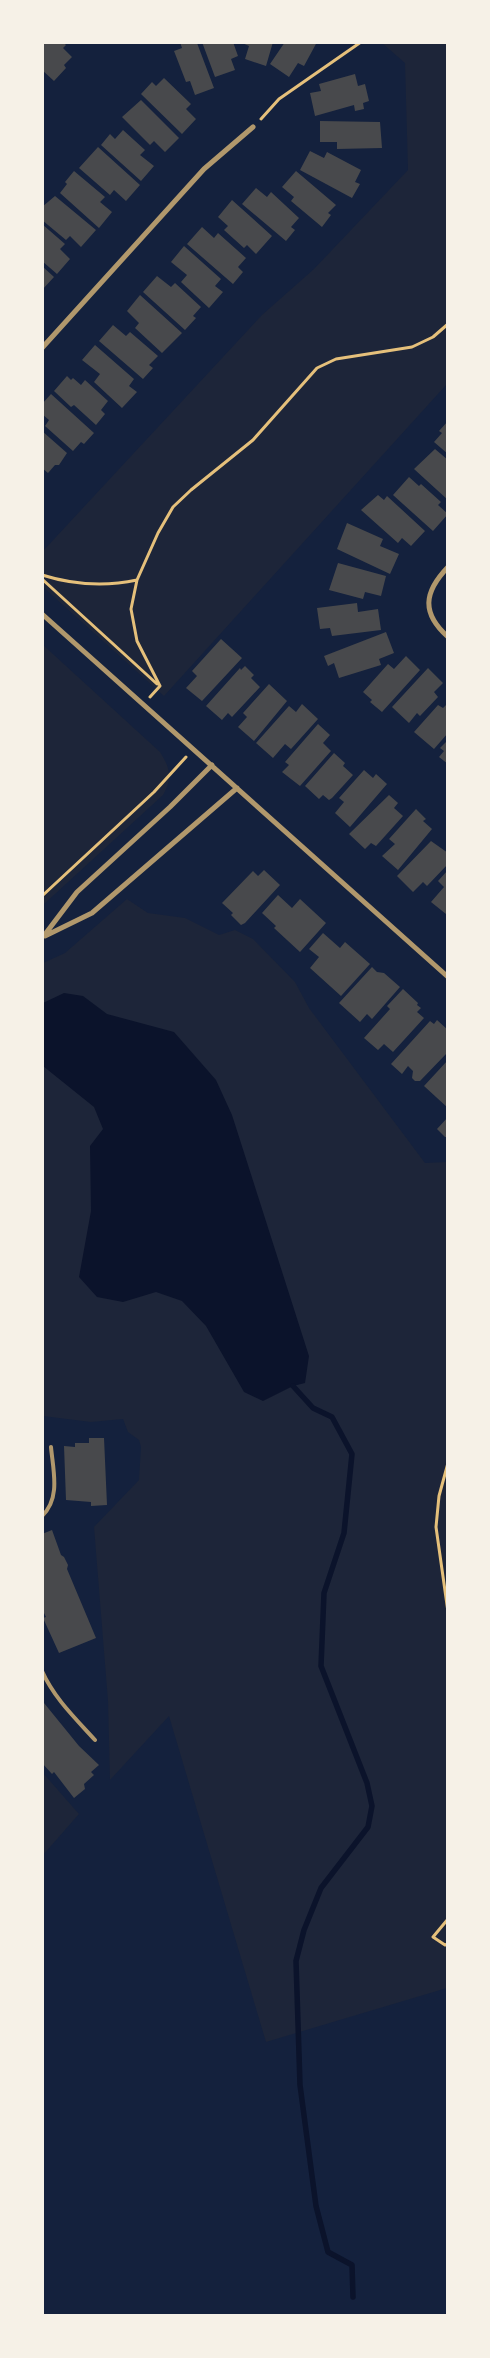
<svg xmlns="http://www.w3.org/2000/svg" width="490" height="2358" viewBox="0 0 490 2358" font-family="'Sofia Sans Condensed',sans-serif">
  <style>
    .green { fill: #1d2539 }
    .water { fill: #0b132b }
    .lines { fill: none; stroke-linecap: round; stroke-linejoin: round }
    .stream { stroke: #0b132b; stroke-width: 5.5 }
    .building { fill: #48494c }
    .path { stroke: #e5c07b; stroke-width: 3 }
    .service { stroke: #b1986c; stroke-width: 4 }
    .minor { stroke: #b1986c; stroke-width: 5 }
  </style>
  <rect width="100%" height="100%" fill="#14213d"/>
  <path class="green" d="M 382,43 L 447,43 L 447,384 L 164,696 L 43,587 L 43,551 L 262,315 L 314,269 L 408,170 L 405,63 Z
    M 42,644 L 160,752 C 170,768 173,778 163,795 L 43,905 Z
    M 127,899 L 148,913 L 185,918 L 219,935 L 235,930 L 253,939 L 295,982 L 309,1008 L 425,1163 L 447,1162 L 447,1988 L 266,2042 L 169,1716 L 110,1780 L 108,1701 L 94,1527 L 139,1480 L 141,1447 L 139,1440 L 128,1432 L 123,1419 L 91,1422 L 43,1416 L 43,963 L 65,953 Z
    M 43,1773 L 79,1814 L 43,1855 Z"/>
  <path class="water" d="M 64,993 L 83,996 L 107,1014 L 174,1032 L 216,1080 L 232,1115 L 309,1356 L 305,1383 L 293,1386 L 263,1401 L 244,1392 L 206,1326 L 182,1301 L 156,1292 L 123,1302 L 97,1297 L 79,1277 L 91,1211 L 90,1146 L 103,1129 L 94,1107 L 43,1066 L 43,1003 Z"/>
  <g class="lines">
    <path class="stream" d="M 293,1386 L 313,1408 L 332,1417 L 352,1454 L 344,1533 L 324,1593 L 321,1666 L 367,1783 L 372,1806 L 368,1827 L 321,1888 L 304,1930 L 296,1961 L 300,2085 L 316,2206 L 328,2252 L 352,2265 L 353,2297"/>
  </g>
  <path class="building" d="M 42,42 L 63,42 L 66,45 L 63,48 L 72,57 L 64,65 L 66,68 L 54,81 L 42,70 Z
    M 180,42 L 197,43 L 214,88 L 195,95 L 190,81 L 186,82 L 174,51 L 182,48 Z
    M 202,42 L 233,42 L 238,56 L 231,59 L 235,70 L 215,77 Z
    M 273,42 L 266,66 L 245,59 L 249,46 L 240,42 Z
    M 285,42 L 317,42 L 304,66 L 298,63 L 289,77 L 270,64 Z
    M 355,74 L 358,86 L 365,84 L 369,101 L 363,103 L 364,109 L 355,111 L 354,105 L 315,116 L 310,93 L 321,91 L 319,84 Z
    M 164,78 L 191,104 L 186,109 L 196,119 L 182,134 L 141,94 L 152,82 L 156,86 Z
    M 141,100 L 179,138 L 165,152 L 154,141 L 150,145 L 122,117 Z
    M 320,121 L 380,122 L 382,148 L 337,149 L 337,142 L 320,142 Z
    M 123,130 L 145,150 L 140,155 L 154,166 L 141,181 L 101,145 L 110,134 L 115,139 Z
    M 98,147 L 140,185 L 126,201 L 114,190 L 110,195 L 79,168 Z
    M 310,151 L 324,158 L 327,152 L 361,170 L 355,182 L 360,184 L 352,198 L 300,170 Z
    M 74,171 L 105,197 L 100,202 L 112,212 L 99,228 L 60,193 L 67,184 L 65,182 Z
    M 296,171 L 336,205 L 328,213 L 331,215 L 322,227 L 291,201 L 294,197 L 282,187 Z
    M 256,188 L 267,197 L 271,192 L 299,218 L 291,227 L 295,230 L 286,241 L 242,204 Z
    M 55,196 L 96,230 L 81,247 L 70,236 L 66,240 L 42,220 L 42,207 Z
    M 232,200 L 272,236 L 256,254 L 247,245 L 244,248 L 224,230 L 228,226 L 218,217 Z
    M 42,224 L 65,244 L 60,249 L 70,259 L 57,274 L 42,261 Z
    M 202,227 L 214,238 L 218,233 L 246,258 L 238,267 L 243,272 L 233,284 L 187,244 Z
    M 184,246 L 221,279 L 215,286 L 223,292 L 209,308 L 181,282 L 187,275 L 171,262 Z
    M 42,266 L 54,277 L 42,290 Z
    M 157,276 L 171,287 L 175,283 L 201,307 L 193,316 L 196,318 L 185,330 L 143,292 Z
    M 140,295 L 182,333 L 162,353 L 135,328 L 139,323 L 127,311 Z
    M 113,325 L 126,336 L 130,332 L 158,356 L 149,365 L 153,368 L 143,379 L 99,341 Z
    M 95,345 L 134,379 L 129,386 L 137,392 L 122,408 L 94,382 L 100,374 L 82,360 Z
    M 67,376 L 71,380 L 73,378 L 81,385 L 85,380 L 108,401 L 101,410 L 105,414 L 96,425 L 74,405 L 71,407 L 54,391 Z
    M 51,394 L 94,433 L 84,444 L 81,442 L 73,451 L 45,426 L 49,420 L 42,414 L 42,404 Z
    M 448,421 L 448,454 L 434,442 L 442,433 L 439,431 Z
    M 42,431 L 67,453 L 59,465 L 55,465 L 48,473 L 42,468 Z
    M 435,449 L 448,460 L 448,500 L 414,469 Z
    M 409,477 L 419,486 L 421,484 L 441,502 L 438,505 L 448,514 L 433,531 L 393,495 Z
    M 378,495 L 384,500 L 387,496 L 425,531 L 411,546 L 402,538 L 398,543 L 361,510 Z
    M 347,523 L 383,539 L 380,546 L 399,554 L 390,574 L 337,549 Z
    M 338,563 L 386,576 L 381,596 L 365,592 L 363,599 L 329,590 Z
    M 357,603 L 358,612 L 378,609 L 381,630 L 332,636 L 330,628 L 320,629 L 317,608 Z
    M 386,632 L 394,653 L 379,659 L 381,665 L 339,678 L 334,663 L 328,666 L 324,656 Z
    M 221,639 L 242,658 L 202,701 L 186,688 L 197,676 L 192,671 Z
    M 406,656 L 420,670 L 382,712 L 370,702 L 372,700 L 363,692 L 388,664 L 394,669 Z
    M 245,666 L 254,675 L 251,678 L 260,687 L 232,717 L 228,713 L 222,720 L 206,706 L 240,668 L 241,670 Z
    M 428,668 L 443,683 L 434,692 L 438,697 L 420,716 L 417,713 L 409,723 L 392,707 Z
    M 269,684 L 287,701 L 254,741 L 238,727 L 247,717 L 243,713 Z
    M 448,703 L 448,733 L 434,749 L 414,732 L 438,705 L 443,708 Z
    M 302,704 L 318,719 L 291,749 L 285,744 L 273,758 L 256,743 L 289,706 L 296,712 Z
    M 318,724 L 330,735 L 323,743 L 331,751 L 300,786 L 282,772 L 289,765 L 285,762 Z
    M 448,740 L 448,764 L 439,757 L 444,751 L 440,748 Z
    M 334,753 L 345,763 L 343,766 L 353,775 L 332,798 L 329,800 L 323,795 L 319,799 L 305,786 Z
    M 364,770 L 373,778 L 376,774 L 387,784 L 350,827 L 335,813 L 344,802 L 339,798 Z
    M 389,795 L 398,803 L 394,808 L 403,816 L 376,846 L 371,843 L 365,849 L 349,834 Z
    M 416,809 L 426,819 L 423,821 L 432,829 L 398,870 L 382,856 L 395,844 L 389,839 Z
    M 431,841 L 448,853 L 448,864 L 427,886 L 423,882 L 413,892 L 397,876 Z
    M 264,870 L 280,885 L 245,923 L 241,925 L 231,915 L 233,913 L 222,903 L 253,871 L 258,876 Z
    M 448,870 L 448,913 L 446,914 L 431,902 L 444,887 L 438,881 Z
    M 278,895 L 292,908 L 300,899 L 326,923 L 300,952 L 274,928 L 276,926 L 262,913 Z
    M 323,933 L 340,948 L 345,942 L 370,964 L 341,996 L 310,968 L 319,957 L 309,949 Z
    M 372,967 L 377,972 L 384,973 L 400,987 L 372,1019 L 367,1014 L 360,1022 L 339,1003 Z
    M 403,989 L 418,1003 L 417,1005 L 421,1008 L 417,1012 L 424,1018 L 393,1052 L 384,1044 L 378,1050 L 364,1038 L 390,1009 L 387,1006 Z
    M 437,1020 L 448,1030 L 447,1053 L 420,1081 L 415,1081 L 412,1078 L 413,1071 L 408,1066 L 402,1074 L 391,1064 L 430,1021 L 434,1024 Z
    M 448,1060 L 448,1108 L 424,1086 Z
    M 448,1117 L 448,1137 L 445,1137 L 437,1129 Z
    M 89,1438 L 104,1438 L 107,1505 L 91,1506 L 91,1502 L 66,1500 L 64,1446 L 75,1447 L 75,1443 L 89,1443 Z
    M 52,1530 L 61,1555 L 64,1557 L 68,1565 L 67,1569 L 96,1638 L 59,1653 L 43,1618 L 46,1617 L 42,1609 L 42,1534 Z
    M 44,1703 L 79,1746 L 99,1765 L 91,1772 L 94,1775 L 84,1784 L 85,1789 L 74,1798 L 54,1772 L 52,1774 L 42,1763 Z"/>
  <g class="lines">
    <path class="path" d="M 261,119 L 279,99 L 361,42
      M 42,575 C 74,585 105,587 137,580
      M 42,579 L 157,684
      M 150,697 L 160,686 L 137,641 L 131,609 L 137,580 L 158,533 L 173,507 L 191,490 L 253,440 L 317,368 L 336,359 L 412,347 L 433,337 L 448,324
      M 42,896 L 154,792 L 186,757
      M 448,1463 L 439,1496 L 436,1527 L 448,1612
      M 448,1919 L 433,1937 L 445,1945 L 448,1944"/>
    <path class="service" d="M 42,1516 C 61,1498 53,1470 51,1447
      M 42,1671 C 54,1698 75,1718 95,1740"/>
    <path class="minor" d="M 42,348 L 204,169 L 253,127
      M 448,567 C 424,592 421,613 448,637
      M 42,614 L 448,977
      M 46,933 L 77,892 L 170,807 L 212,765
      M 45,936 L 92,913 L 237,788"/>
  </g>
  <rect width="490" height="2358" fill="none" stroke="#f6f1e7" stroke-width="88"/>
</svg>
